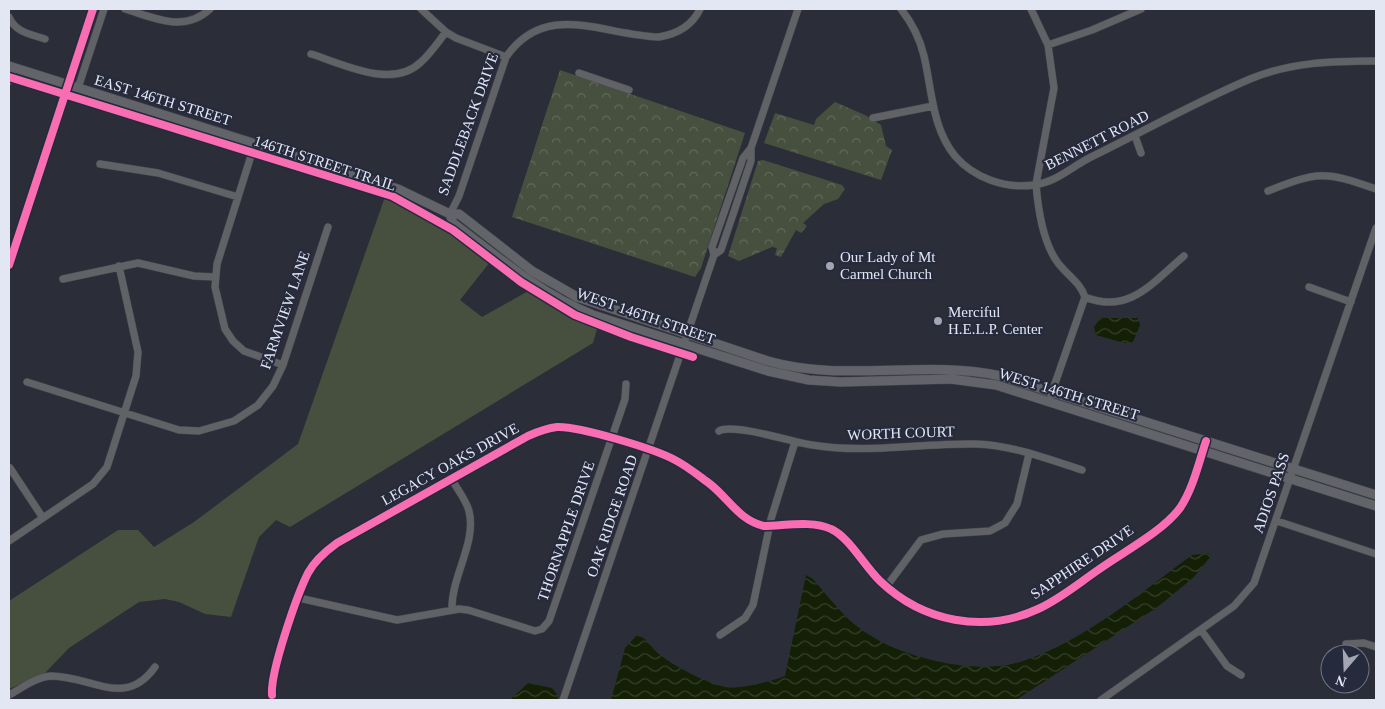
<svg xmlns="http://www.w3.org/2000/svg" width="1385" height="709" viewBox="0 0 1385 709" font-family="'Times New Roman',serif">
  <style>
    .green { fill: #47503e }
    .park { fill: url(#park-crowns) }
    .water { fill: url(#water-waves) }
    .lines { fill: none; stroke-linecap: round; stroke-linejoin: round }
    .minor-casing { stroke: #464951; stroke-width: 8 }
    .major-casing { stroke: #464951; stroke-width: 10 }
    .minor { stroke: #616266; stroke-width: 7 }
    .major { stroke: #62646a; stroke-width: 9 }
    .cycleway-casing { stroke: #262a3d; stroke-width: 11 }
    .cycleway { stroke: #f96db3; stroke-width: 8 }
    .poi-dot { fill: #a3a6b2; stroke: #262a3d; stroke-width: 2 }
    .labels { text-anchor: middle; stroke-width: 4.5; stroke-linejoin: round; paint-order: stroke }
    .street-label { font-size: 15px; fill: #e3e6f3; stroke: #262a3d }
    .poi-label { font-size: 15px; fill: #e3e6f3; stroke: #262a3d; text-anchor: start }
  </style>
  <defs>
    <pattern id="park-crowns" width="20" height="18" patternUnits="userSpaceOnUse" patternTransform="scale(1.25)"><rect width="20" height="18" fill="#47503e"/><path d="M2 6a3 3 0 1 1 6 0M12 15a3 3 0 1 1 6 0" fill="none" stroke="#61695a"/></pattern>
    <pattern id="water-waves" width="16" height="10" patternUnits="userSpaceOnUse" patternTransform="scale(1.25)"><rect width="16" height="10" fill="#142005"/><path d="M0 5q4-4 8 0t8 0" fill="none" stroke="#36402a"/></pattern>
  </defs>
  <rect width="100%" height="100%" fill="#2b2e38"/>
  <path class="green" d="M 386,194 C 426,208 458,234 490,262 L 460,300 L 482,317 L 530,290 L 597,329 L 593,343 L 290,527 L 276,520 L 259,537 L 231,617 L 205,614 L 179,602 L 165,599 L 139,602 L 69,648 L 45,673 L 9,689 L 9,601 L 118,530 L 138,530 L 154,547 L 194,522 L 298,444 Z"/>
  <path class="park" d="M 560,70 L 745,133 L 701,268 L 695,277 L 512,217 Z
    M 835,102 L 865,115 L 881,125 L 886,146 L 892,150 L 881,180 L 764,143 L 775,113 L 814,125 L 816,119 Z
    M 763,160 L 842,185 L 845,189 L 838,199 L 824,204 L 803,223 L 807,226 L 801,233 L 796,230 L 781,257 L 775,255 L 777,248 L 772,247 L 739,261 L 728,256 L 758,161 Z"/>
  <path class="water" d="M 1100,318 L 1138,318 L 1140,325 L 1133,342 L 1124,343 L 1096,335 L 1094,327 Z
    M 1208,553 L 1211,556 L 1194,577 L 1159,606 L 1016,700 L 925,700 L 919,698 L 898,700 L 611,700 L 625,648 L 636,636 C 647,636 650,647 659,654 C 674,666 706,683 725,687 C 737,690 773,681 785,676 L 806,575 L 813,579 C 826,594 839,611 854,624 C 877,642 900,652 928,659 C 958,667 996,671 1026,660 C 1087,639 1140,593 1192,555 Z
    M 528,683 L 552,688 L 558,696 L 557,700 L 510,700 Z"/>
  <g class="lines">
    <g class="minor-casing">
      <path id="minor" d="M 125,9 C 155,18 184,33 210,9
        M 421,9 L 446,32 L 456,38 L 506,57
        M 901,9 C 912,23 920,39 924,56 C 932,90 932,128 955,156 C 974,178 1005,189 1034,185 C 1057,182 1071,167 1091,157 C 1144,131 1196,102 1250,79 C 1291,62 1333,61 1376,61
        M 1031,9 L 1048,45 L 1054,88 L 1036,184 C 1038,209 1043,243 1058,263 C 1067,275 1080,282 1085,297 L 1051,395
        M 9,17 C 15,32 30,34 45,39
        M 1048,45 L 1092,30 L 1141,9
        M 311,54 C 344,64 392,90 421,62 C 431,53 438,42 446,32
        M 579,73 L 629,90
        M 9,81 L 14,68
        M 78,88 L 104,9
        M 873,118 L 933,106
        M 1135,136 L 1141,153
        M 255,143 L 217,264 L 215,287 L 225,329 L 233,341 L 244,351 L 283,365
        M 100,164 L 158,173 L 238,197
        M 1268,191 C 1319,171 1324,171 1376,189
        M 450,214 L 459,196 L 506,57 C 546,0 602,35 659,37 C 677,34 692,26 700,9
        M 714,255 L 721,250 L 751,161 L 751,148
        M 63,279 L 138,263 L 194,276 L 215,277
        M 1309,287 L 1351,302
        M 1085,297 C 1129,315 1153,282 1184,256
        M 27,382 L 179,430 L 199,431 L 234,421 L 258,405 L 273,386 L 283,365 L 328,227
        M 719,431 C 733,423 793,442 812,445 C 867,454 920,443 975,444 C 1012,445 1048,459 1082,470
        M 10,468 L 43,518
        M 1277,521 L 1376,554
        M 9,541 L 93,484 L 107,467 L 136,376 L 138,352 L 119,266
        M 886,587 L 921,540 L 943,534 L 990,531 L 1005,523 L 1017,504 L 1029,454
        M 299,598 L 397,620 L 459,609 L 468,610 L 535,631 L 542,629 L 549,621 L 625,399 L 626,384
        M 452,610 C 451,576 477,543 469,511 C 466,500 458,490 452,480
        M 1201,630 L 1227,666 L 1241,675
        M 720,635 L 745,618 L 753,605 L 771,519 L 795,442
        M 1346,644 L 1364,643 L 1376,647
        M 9,695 C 22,688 36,677 51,676 C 92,676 125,709 155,667
        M 272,695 C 270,672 297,595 308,573 C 315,560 326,551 337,543 L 528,436 C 537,432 547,428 557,427 C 579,426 655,449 675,460 C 687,466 699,476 710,484 C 729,499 739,520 764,526 C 784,526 812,520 831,529 C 849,537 865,567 880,581 C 923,622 984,634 1038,609 C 1060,599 1079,583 1098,570 C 1123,552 1162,532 1180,508 C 1193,489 1199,462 1206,441
        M 563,700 L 714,255 L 712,247 L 743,158 L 751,148 L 798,9
        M 1101,700 L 1234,606 L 1254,583 L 1376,228"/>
    </g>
    <g class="major-casing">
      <path id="major" d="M 9,66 L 398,189 L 450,214 L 459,214 L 532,271 L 577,297 L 768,361 C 845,383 924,359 1001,376 L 1376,495
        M 450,214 L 453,223 C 498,257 540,294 593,315 L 768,371 L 809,380 L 841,382 L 951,379 L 996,385 L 1376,506"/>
    </g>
    <use href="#minor" class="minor"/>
    <use href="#major" class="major"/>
    <g class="cycleway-casing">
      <path id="cycleway" d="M 9,77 L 392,196 L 453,230 L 521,282 L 575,315 L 631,337 L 693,357
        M 9,265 L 93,9
        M 272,695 C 270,672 297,595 308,573 C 315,560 326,551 337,543 L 528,436 C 537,432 547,428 557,427 C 579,426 655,449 675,460 C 687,466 699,476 710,484 C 729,499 739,520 764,526 C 784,526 812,520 831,529 C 849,537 865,567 880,581 C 923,622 984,634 1038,609 C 1060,599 1079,583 1098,570 C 1123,552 1162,532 1180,508 C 1193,489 1199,462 1206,441"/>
    </g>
    <use href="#cycleway" class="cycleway"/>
  </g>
  <g class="poi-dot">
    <circle cx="830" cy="266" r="5"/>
    <circle cx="938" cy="321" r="5"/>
  </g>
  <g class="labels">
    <g class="street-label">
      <text transform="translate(163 100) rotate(17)" y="5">EAST 146TH STREET</text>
      <text transform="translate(468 124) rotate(-70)" y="5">SADDLEBACK DRIVE</text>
      <text transform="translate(1097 140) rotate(-27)" y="5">BENNETT ROAD</text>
      <text transform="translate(325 163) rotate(18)" y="5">146TH STREET TRAIL</text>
      <text transform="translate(285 310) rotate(-71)" y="5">FARMVIEW LANE</text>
      <text transform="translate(646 316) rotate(19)" y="5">WEST 146TH STREET</text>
      <text transform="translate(1069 394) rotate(17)" y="5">WEST 146TH STREET</text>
      <text transform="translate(901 433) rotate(-2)" y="5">WORTH COURT</text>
      <text transform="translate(450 464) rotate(-29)" y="5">LEGACY OAKS DRIVE</text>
      <text transform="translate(1271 493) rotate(-71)" y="5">ADIOS PASS</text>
      <text transform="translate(612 516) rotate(-71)" y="5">OAK RIDGE ROAD</text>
      <text transform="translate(566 531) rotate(-71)" y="5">THORNAPPLE DRIVE</text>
      <text transform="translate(1082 562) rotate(-34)" y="5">SAPPHIRE DRIVE</text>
    </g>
    <g class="poi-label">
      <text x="840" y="262">Our Lady of Mt<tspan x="840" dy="17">Carmel Church</tspan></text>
      <text x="948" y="317">Merciful<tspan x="948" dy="17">H.E.L.P. Center</tspan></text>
    </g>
  </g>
  <rect width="1385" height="709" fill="none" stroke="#e3e6f3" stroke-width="20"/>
  <g transform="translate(1345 669) rotate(199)"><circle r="24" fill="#262a3d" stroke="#727586"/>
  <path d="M0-4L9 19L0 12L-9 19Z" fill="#a3a6b2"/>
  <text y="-8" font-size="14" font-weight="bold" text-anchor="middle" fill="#e3e6f3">N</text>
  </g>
</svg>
